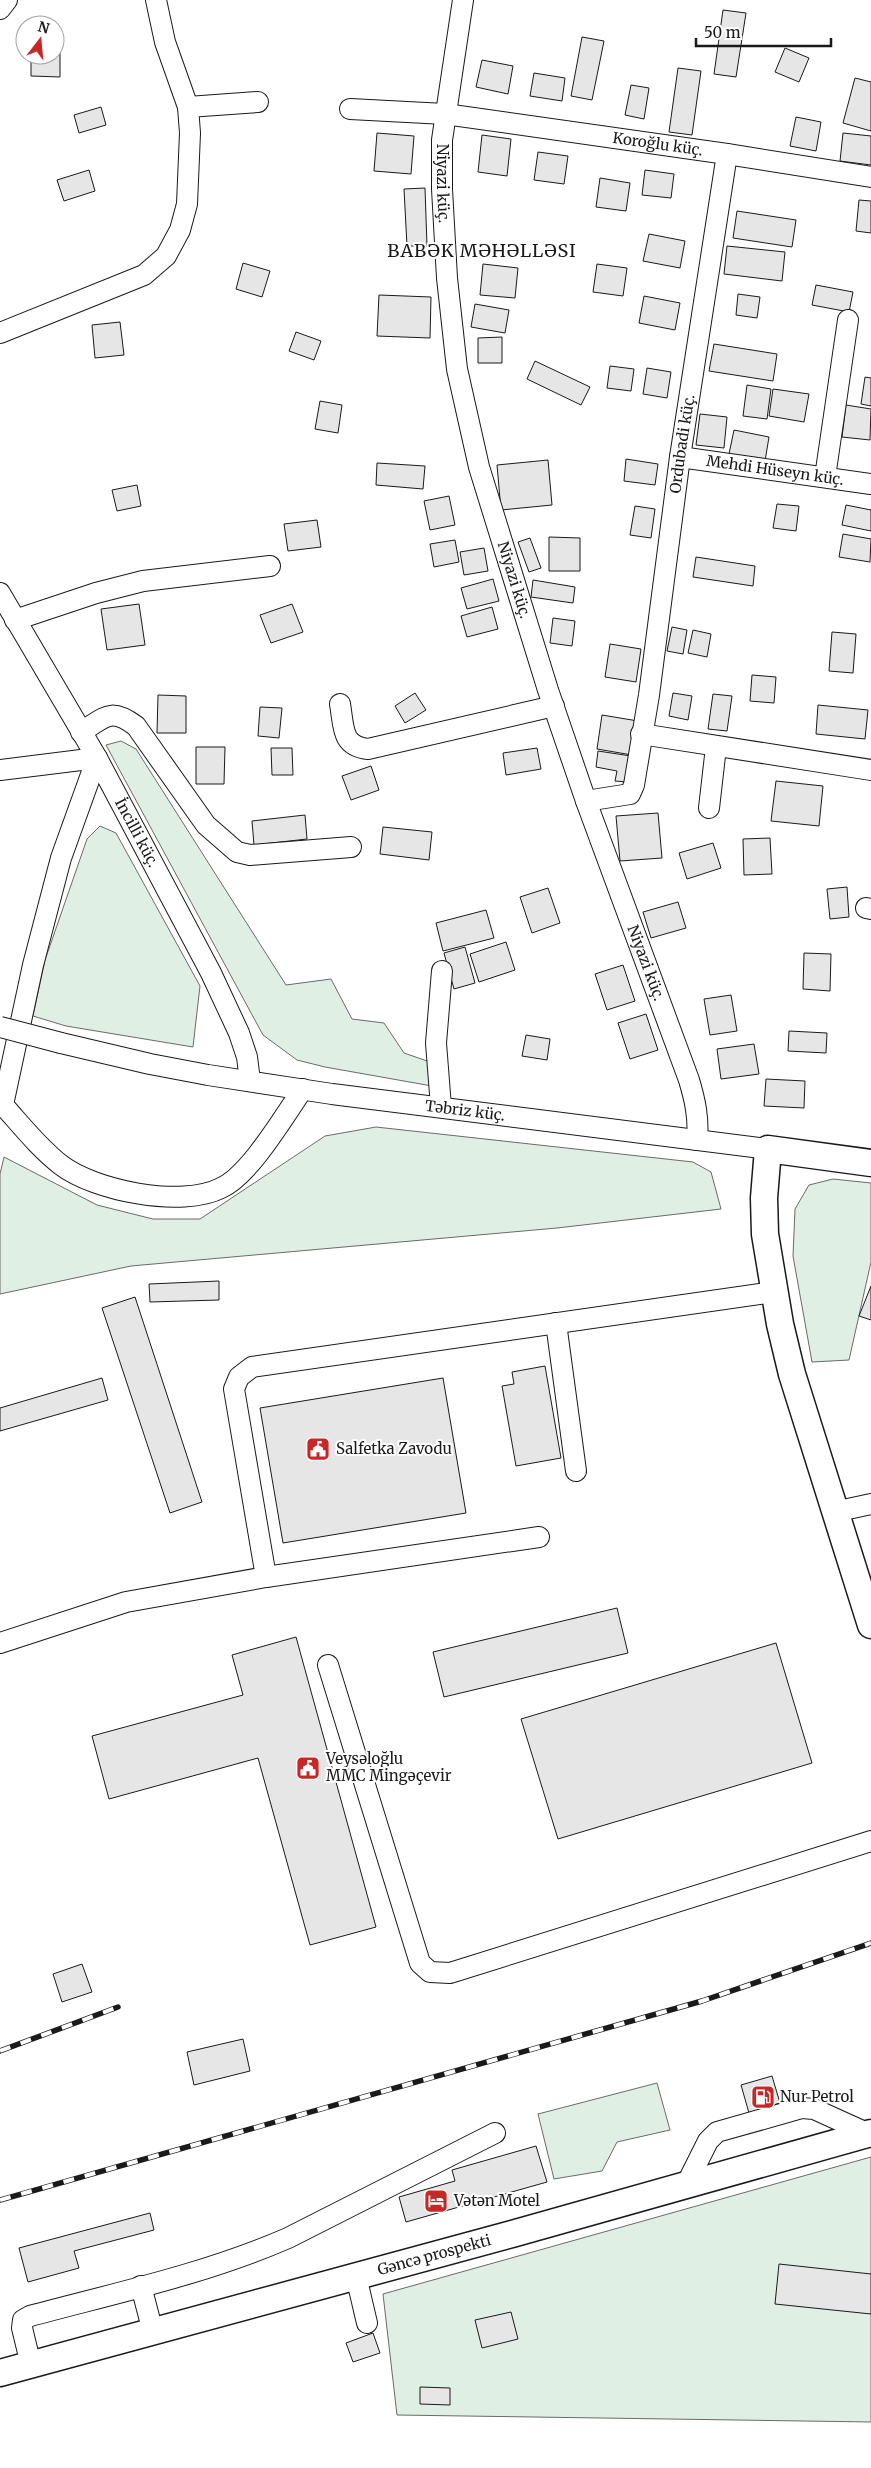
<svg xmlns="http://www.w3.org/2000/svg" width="871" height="2468" viewBox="0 0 871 2468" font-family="Merriweather,serif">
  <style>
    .green { fill: #e0efe3; stroke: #6a6a6a }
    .building { fill: #e6e6e6; stroke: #1a1a1a }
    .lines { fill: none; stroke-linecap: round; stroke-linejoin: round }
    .minor-casing { stroke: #1a1a1a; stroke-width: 22 }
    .major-casing { stroke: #1a1a1a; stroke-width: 29 }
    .minor { stroke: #fff; stroke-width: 20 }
    .major { stroke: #fff; stroke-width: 26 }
    .rail-casing { stroke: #1a1a1a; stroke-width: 5.5 }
    .rail { stroke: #fff; stroke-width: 4; stroke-dasharray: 11; stroke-linecap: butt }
    .minor-bridge-casing { stroke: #1a1a1a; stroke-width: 22; stroke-linecap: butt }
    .minor-bridge { stroke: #fff; stroke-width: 20 }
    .labels { text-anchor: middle; stroke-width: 4; stroke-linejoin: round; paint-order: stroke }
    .street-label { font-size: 15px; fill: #1a1a1a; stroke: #fff }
    .poi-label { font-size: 15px; fill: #1a1a1a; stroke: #fff; text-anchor: start }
    .quarter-label { font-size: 18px; letter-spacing: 1px; fill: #1a1a1a; stroke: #fff }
  </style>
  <rect width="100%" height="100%" fill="#fff"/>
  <path class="green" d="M 121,741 L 136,749 L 286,985 L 331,979 L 352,1019 L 384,1023 L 404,1053 L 430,1062 L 432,1086 L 325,1067 L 297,1060 L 263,1035 L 106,745 Z
    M 100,826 L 116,833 L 200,986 L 193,1047 L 66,1026 L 33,1016 L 45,960 L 87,839 Z
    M 376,1127 L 693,1162 L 711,1172 L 721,1209 L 557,1228 L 131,1266 L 0,1294 L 0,1174 L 4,1157 L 97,1205 L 153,1219 L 200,1219 L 325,1136 Z
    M 833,1179 L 871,1183 L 871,1262 L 849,1360 L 812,1362 L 793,1256 L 795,1209 L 809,1185 Z
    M 657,2083 L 670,2130 L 617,2142 L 602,2171 L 554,2179 L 538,2114 Z
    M 871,2157 L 871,2422 L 397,2415 L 383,2294 Z"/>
  <path class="building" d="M 723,10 L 746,13 L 736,77 L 714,74 Z
    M 582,37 L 604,41 L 592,100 L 571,96 Z
    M 55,43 L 60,43 L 60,77 L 31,76 L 31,55 L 55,55 Z
    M 785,48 L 809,58 L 799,82 L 775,72 Z
    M 482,60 L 513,66 L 508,94 L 476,87 Z
    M 678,68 L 701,71 L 692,135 L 669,132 Z
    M 534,73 L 565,78 L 562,101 L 530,96 Z
    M 855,78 L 871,82 L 871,131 L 843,123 Z
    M 631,85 L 649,88 L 644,119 L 625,115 Z
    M 101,107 L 106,125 L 79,133 L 74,115 Z
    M 796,117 L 821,122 L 816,151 L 790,146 Z
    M 377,133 L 414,136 L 411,174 L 374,171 Z
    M 843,133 L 871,136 L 871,165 L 840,161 Z
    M 482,135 L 511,139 L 507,176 L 478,172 Z
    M 538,152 L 568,156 L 564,184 L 534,180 Z
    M 89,170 L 95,191 L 64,201 L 57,180 Z
    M 645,170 L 674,174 L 671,198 L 642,195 Z
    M 600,178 L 630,183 L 626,211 L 596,207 Z
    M 425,188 L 427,246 L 407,246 L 404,189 Z
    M 859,200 L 871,201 L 871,233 L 856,231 Z
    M 737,211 L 796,220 L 792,247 L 733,238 Z
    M 649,234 L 685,241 L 680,268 L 643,261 Z
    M 727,246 L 785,252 L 782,281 L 724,274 Z
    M 243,263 L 270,271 L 262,297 L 236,289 Z
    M 483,264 L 518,268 L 515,298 L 480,295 Z
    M 597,264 L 627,268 L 623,296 L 593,292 Z
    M 816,285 L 853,292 L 849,312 L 812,305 Z
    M 738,294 L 760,297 L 757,318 L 736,315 Z
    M 379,295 L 431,297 L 430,338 L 377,336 Z
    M 644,296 L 680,303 L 675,330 L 639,323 Z
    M 475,304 L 509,310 L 505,333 L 471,327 Z
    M 120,322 L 124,355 L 95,358 L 92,325 Z
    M 296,332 L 321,341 L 314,360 L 289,351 Z
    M 502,337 L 502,363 L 478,363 L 478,338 Z
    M 714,344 L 777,354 L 773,381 L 709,371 Z
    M 535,361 L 590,387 L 581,405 L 527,379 Z
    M 610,366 L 634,369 L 631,391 L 607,388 Z
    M 647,368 L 671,372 L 667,398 L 643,394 Z
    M 865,377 L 871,378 L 871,406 L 861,404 Z
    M 747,385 L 771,389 L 767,419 L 743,416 Z
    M 773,389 L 809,394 L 804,422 L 769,416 Z
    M 320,401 L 342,405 L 338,433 L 315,429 Z
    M 846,405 L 871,409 L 870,440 L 842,437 Z
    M 700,414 L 727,417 L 724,448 L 696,445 Z
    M 734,430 L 769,437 L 765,461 L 729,454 Z
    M 626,459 L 658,464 L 655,485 L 624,481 Z
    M 548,460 L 552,505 L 501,510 L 497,465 Z
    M 377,463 L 425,466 L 423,489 L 376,485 Z
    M 137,485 L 141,506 L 117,511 L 112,490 Z
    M 449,496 L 455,525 L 430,530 L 424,501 Z
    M 777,504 L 799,506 L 796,531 L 773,528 Z
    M 846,505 L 871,510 L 871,531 L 842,525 Z
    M 635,506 L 655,509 L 651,538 L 630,535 Z
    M 317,520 L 321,547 L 288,551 L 284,524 Z
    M 843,534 L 871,539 L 870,562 L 839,557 Z
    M 549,537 L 580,538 L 580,571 L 549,571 Z
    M 530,538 L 541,568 L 529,572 L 518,542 Z
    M 455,540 L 459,562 L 434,567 L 430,544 Z
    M 484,548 L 488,571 L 464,575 L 460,552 Z
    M 696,557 L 755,566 L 753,586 L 693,577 Z
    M 493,579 L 499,601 L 467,609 L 461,588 Z
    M 533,580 L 575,587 L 573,603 L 531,597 Z
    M 139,604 L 145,645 L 107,650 L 101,609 Z
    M 292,604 L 303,632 L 271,643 L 260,615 Z
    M 492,607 L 498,629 L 467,637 L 461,616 Z
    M 553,618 L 575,621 L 572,646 L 550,643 Z
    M 672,627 L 687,630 L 683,654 L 667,651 Z
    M 693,630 L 711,634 L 707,657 L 688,653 Z
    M 832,632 L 856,634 L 853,673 L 829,671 Z
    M 610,644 L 641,649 L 636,682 L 605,677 Z
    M 752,675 L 776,677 L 774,703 L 750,701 Z
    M 415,693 L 426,710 L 405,723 L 395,706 Z
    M 673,693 L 692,696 L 688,720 L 669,716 Z
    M 713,694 L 732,696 L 727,731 L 708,729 Z
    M 158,695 L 186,696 L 186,733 L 157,733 Z
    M 818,705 L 868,710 L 865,739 L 816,734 Z
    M 260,707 L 282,708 L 279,738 L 258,736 Z
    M 602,715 L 638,721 L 632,755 L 597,749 Z
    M 196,747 L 225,747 L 224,784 L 196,784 Z
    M 271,748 L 292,748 L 293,775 L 272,775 Z
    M 537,748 L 541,769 L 506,775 L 503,753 Z
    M 598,751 L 631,756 L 627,782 L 615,781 L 617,771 L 596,767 Z
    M 371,766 L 379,790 L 351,800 L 342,776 Z
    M 776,781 L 823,786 L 819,826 L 771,821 Z
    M 658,813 L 662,858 L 620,861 L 616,816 Z
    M 305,815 L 307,839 L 254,845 L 252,821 Z
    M 383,827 L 432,832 L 429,860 L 380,854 Z
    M 770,838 L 772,874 L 744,875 L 743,839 Z
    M 713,843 L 721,868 L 687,879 L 679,853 Z
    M 847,887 L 849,917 L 830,919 L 827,889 Z
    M 548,888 L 560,923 L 532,933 L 520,897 Z
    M 678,902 L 686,928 L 651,938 L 643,912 Z
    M 486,910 L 494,938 L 443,951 L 436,923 Z
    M 506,942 L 515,970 L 479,982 L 470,954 Z
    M 465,947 L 475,983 L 454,989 L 444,953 Z
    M 804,953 L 831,954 L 830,991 L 803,989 Z
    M 623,965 L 635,1001 L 607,1010 L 595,974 Z
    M 731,995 L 737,1031 L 710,1035 L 704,999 Z
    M 646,1014 L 658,1050 L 630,1059 L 618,1023 Z
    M 789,1031 L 827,1033 L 826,1053 L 788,1051 Z
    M 526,1035 L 550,1039 L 547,1060 L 522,1056 Z
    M 754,1044 L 759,1074 L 721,1079 L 717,1049 Z
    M 766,1079 L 805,1081 L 804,1108 L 764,1106 Z
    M 219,1281 L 219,1300 L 150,1302 L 149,1284 Z
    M 871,1286 L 871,1320 L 859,1316 Z
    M 135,1297 L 202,1502 L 170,1513 L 102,1308 Z
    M 545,1366 L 561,1458 L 516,1466 L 502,1386 L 514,1384 L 512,1372 Z
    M 102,1378 L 108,1400 L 0,1431 L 0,1408 Z
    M 443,1378 L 466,1513 L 283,1543 L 260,1408 Z
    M 617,1608 L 628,1653 L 444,1697 L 433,1652 Z
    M 296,1637 L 376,1927 L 310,1945 L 258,1758 L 109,1799 L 92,1736 L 243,1695 L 232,1655 Z
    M 776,1643 L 812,1763 L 558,1839 L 521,1719 Z
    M 82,1964 L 92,1992 L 62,2002 L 53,1974 Z
    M 243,2039 L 250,2071 L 194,2085 L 187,2052 Z
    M 772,2076 L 780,2103 L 749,2113 L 741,2085 Z
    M 536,2146 L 547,2182 L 406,2222 L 399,2197 L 455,2181 L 452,2170 Z
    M 150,2213 L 154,2230 L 74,2251 L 79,2268 L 28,2282 L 19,2248 Z
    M 779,2264 L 871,2274 L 871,2314 L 775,2304 Z
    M 511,2312 L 518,2339 L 482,2348 L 475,2320 Z
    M 373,2333 L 380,2353 L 353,2362 L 346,2343 Z
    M 420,2387 L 450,2388 L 450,2405 L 420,2404 Z"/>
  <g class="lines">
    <g class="minor-casing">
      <g id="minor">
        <path id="s1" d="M 463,0 L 442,140 L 442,189 L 447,278 L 457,369 L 479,467 L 548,690 L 586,801 L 689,1080 C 695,1100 699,1118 697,1140"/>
        <path d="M 0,9 L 7,0"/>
        <path d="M 188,107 L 258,102"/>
        <path id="s2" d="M 350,109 L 445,114 L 727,154 L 871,177"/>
        <path d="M 0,333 L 144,275 L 166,256 L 180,230 L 187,204 L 190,133 L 188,107 L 165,42 L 156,0"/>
        <path id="s3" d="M 680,457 L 871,484"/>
        <path d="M 825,477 L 848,320"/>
        <path id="s4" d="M 0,593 L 97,758 L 211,973 L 239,1033 L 247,1057 L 250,1081"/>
        <path d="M 15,620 L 96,593 L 143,581 L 270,566"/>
        <path d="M 340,704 C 344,727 341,746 368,749 L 554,706"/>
        <path d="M 81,732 C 106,717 110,707 136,726 L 206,825 L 237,852 L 250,855 L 351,847"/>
        <path d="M 641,734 L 871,770"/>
        <path d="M 0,770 L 97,758 L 61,858 L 33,965 L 3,1105 C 22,1126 39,1148 61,1165 C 95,1191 182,1208 221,1188 C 250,1175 284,1116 303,1089"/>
        <path id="s5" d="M 586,801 L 630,794 L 634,785 L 649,695 L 680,457 L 727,154"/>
        <path d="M 709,808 L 716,747"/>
        <path d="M 866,908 L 871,909"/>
        <path id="s6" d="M 61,1043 L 150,1064 L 208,1075 L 332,1094 L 768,1149"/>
        <path d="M 441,1107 L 436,1043 L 442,971"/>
        <path d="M 556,1323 L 576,1471"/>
        <path d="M 834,1512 L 871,1504"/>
        <path d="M 266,1577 L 234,1389 L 239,1377 L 252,1367 L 774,1292"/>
        <path d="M 0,1643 L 126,1602 L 266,1577 L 539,1537"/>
        <path d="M 328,1665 L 420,1963 L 430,1972 L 450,1973 L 871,1841"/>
        <path d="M 686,2185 L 708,2141 L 717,2132 L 802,2108 L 814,2109 L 869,2134"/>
        <path d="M 356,2276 L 367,2323"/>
        <path d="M 141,2286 L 153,2332"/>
        <path d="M 31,2365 L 22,2328 L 23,2320 L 30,2316 C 116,2293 205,2274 288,2238 L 495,2133"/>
      </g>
    </g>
    <g class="major-casing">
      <g id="major">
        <path d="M 871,1163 L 768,1149 L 764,1198 L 765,1234 L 780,1324 L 792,1374 L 871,1625"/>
        <path id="s7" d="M 0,2373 L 512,2234 L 871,2133"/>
      </g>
    </g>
    <use href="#minor" class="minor"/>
    <use href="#major" class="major"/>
    <g class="rail-casing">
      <path id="rail" d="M 0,2051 L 118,2007
        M 0,2200 L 702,2001 L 871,1943"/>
    </g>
    <use href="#rail" class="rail"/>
    <g class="minor-bridge-casing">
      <path id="minor-bridge" d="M 0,1027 L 61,1043"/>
    </g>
    <use href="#minor-bridge" class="minor-bridge"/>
  </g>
  <defs>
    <g id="civic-square" transform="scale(1.25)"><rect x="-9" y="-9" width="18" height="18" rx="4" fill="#c62828" stroke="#fff"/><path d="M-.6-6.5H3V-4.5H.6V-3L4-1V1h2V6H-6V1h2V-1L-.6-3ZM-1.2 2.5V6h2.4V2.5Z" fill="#fff"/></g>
    <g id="fuel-square" transform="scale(1.25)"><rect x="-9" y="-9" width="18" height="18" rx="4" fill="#c62828" stroke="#fff"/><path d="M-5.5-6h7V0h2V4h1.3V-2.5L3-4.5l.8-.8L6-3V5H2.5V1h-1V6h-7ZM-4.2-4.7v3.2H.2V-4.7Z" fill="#fff"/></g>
    <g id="hotel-square" transform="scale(1.25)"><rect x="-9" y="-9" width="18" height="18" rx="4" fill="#c62828" stroke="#fff"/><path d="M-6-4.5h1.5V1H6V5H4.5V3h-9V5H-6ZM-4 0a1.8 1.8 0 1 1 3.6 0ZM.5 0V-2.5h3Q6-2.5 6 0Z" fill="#fff"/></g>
  </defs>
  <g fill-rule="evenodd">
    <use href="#civic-square" x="318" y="1449"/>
    <use href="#civic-square" x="308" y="1768"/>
    <use href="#fuel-square" x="763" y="2097"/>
    <use href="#hotel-square" x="436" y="2201"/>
  </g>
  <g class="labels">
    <g class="street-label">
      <text dy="5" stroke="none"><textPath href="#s2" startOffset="310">Koroğlu küç.</textPath></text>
      <text dy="5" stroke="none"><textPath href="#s1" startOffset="185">Niyazi küç.</textPath></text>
      <text dy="5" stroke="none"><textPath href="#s5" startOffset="399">Ordubadi küç.</textPath></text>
      <text dy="5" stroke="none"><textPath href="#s3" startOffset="96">Mehdi Hüseyn küç.</textPath></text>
      <text dy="5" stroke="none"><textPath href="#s1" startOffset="590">Niyazi küç.</textPath></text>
      <text dy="5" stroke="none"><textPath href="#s4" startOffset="276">İncilli küç.</textPath></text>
      <text dy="5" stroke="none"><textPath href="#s1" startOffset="995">Niyazi küç.</textPath></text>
      <text dy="5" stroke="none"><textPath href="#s6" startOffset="410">Təbriz küç.</textPath></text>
      <text dy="5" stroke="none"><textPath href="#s7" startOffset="450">Gəncə prospekti</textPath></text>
    </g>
    <g class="poi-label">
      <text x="336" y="1454">Salfetka Zavodu</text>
      <text x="326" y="1764">Veysəloğlu<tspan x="326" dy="17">MMC Mingəçevir</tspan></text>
      <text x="780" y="2102">Nur Petrol</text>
      <text x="454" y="2206">Vətən Motel</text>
    </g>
    <g class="quarter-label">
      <text x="482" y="257">BABƏK MƏHƏLLƏSI</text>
    </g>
  </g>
  <g transform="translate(40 40) rotate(16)"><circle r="24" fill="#ffffff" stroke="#a3a3a3"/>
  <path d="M0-4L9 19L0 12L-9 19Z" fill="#c62828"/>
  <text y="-8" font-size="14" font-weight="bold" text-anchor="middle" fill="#1a1a1a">N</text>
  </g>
  <path d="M696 38v8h135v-8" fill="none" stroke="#1a1a1a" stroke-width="2.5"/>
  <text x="704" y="38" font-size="15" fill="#1a1a1a" stroke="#ffffff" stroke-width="4" paint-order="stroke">50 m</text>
</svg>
